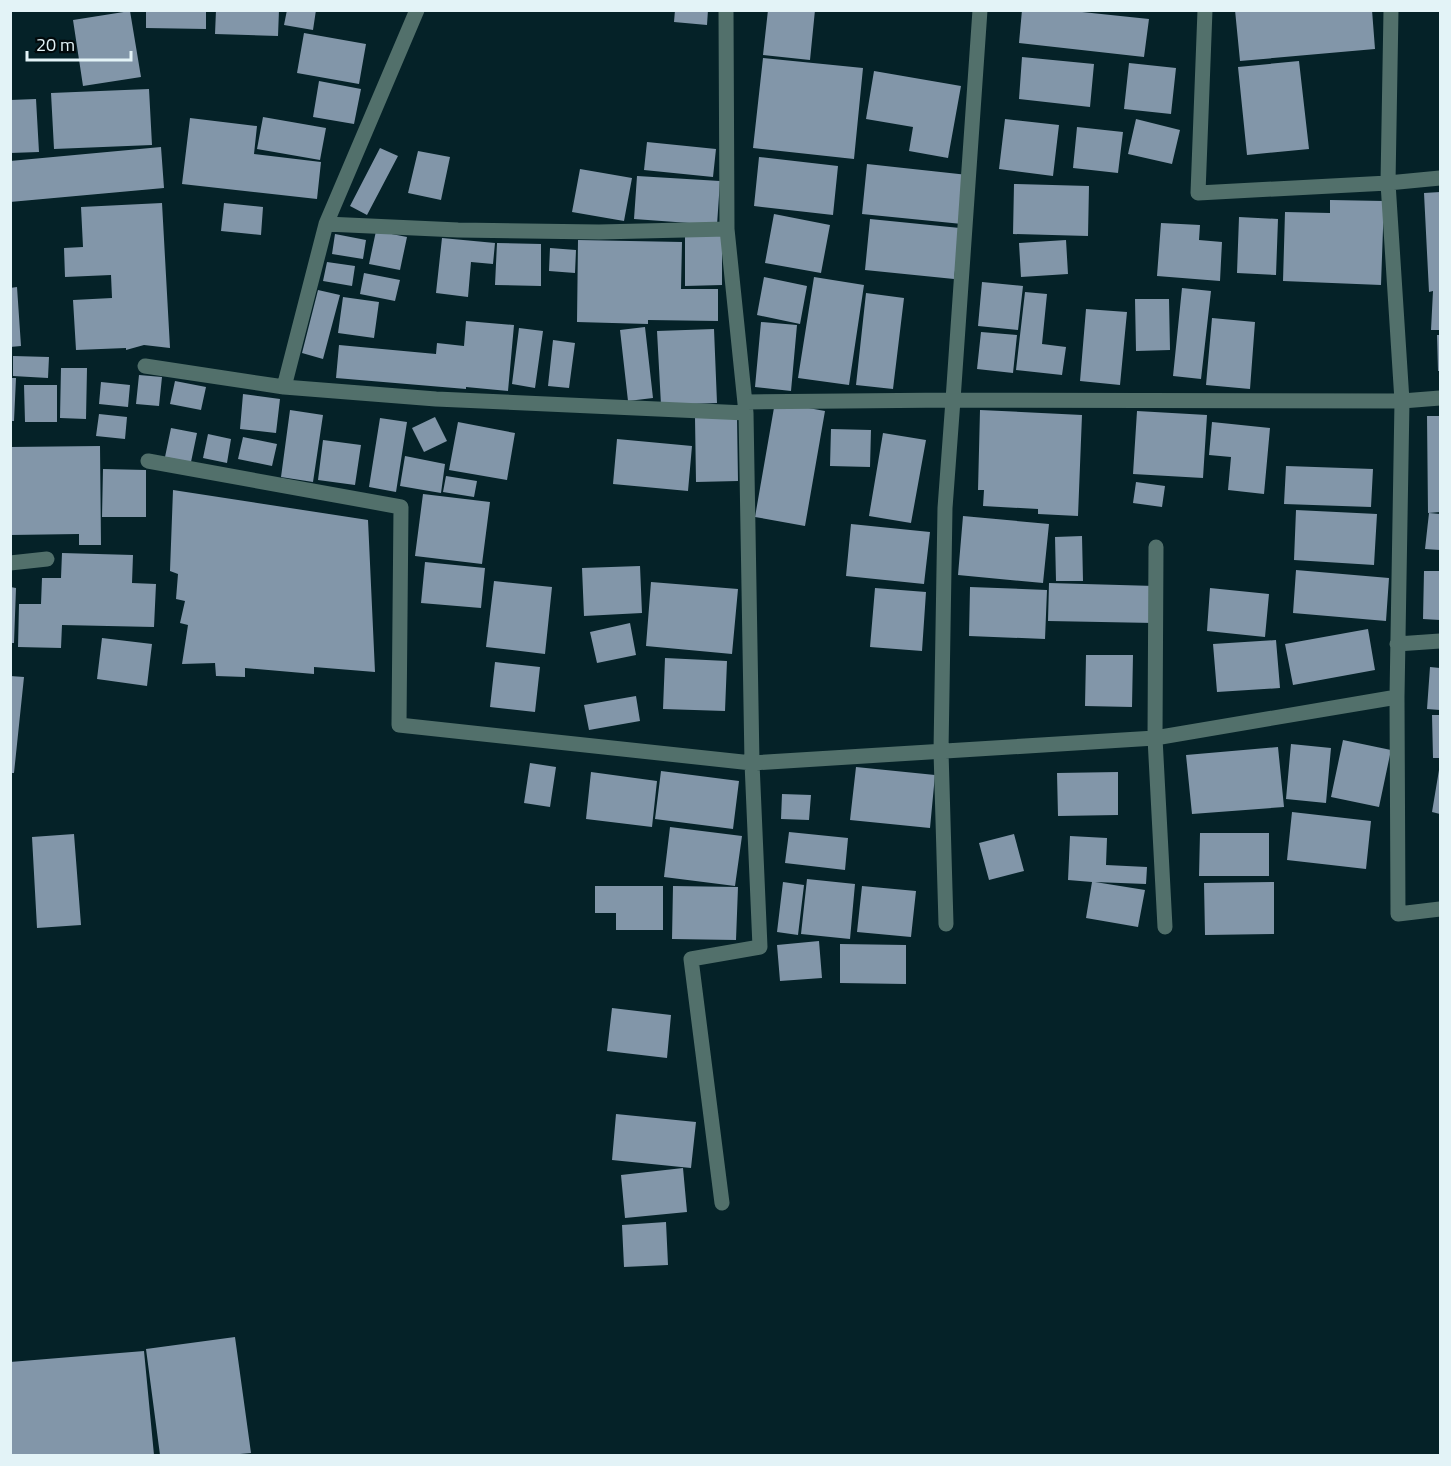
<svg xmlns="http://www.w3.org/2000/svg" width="1451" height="1466" viewBox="0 0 1451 1466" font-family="'Titillium Web',sans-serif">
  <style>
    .building { fill: #8296a9 }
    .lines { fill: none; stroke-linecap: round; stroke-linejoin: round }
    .street { stroke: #52706b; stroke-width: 15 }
  </style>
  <rect width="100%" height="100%" fill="#052228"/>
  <path class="building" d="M 146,10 L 206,10 L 206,29 L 146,28 Z
    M 216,10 L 279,10 L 278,36 L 215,34 Z
    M 287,10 L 316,10 L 313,30 L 284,25 Z
    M 675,10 L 708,10 L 707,25 L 674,22 Z
    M 768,10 L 815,10 L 810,60 L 763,55 Z
    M 1022,10 L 1063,10 L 1149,19 L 1144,57 L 1019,43 Z
    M 1235,10 L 1372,10 L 1375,49 L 1240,61 Z
    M 130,11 L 141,77 L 83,86 L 73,20 Z
    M 304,33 L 366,44 L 359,84 L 297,73 Z
    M 1022,57 L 1094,64 L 1090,107 L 1019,99 Z
    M 763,58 L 863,68 L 854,159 L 753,148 Z
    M 1299,61 L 1309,149 L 1247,155 L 1238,67 Z
    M 1129,63 L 1176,68 L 1171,114 L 1124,109 Z
    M 874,71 L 961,86 L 948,158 L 909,151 L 913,127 L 866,119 Z
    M 319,81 L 361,89 L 354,124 L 313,117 Z
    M 149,89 L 152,145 L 54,149 L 51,93 Z
    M 36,99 L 39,152 L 10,153 L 10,100 Z
    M 263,117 L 326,128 L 320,160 L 257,149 Z
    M 190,118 L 257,126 L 254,154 L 321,162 L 317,199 L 182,184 Z
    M 1005,119 L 1059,125 L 1053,176 L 999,169 Z
    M 1136,119 L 1180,130 L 1172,164 L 1128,154 Z
    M 1077,127 L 1123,132 L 1118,173 L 1073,168 Z
    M 647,142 L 716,149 L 713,177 L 644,170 Z
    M 161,147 L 164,188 L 10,202 L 10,161 Z
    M 380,148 L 398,156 L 367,215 L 350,206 Z
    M 418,151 L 450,157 L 441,200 L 408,193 Z
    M 759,157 L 838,166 L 833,215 L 754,206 Z
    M 867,164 L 968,175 L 962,224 L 862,214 Z
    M 580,169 L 632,178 L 624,221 L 572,212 Z
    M 637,176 L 720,181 L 717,225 L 634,219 Z
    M 1014,184 L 1089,186 L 1088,236 L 1013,234 Z
    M 1440,192 L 1440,330 L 1431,330 L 1433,291 L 1429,292 L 1424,193 Z
    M 1330,200 L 1384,201 L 1381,285 L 1283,281 L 1285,212 L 1330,213 Z
    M 162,203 L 170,348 L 144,345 L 126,350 L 126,348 L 76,350 L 73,300 L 112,298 L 111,275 L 65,277 L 64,248 L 83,247 L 81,207 Z
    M 224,203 L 263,207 L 261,235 L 221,231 Z
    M 774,214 L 830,225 L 821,273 L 765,263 Z
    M 1239,217 L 1278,219 L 1276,275 L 1237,273 Z
    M 870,219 L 960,228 L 954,279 L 865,270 Z
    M 1161,223 L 1200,225 L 1199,240 L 1222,242 L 1220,281 L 1157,276 Z
    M 376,231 L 407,237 L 400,270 L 369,264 Z
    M 335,234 L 366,240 L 363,259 L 332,254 Z
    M 685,235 L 722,235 L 722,285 L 685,286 Z
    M 442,238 L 495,243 L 493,264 L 471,262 L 468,297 L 436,293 Z
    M 578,240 L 682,242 L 681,289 L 718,289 L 718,321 L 648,320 L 648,324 L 577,322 Z
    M 1066,240 L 1068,274 L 1021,277 L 1019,243 Z
    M 497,243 L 541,244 L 541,286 L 495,285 Z
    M 550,248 L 576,250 L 575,273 L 549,271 Z
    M 327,262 L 355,266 L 352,286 L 323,281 Z
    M 364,273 L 400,280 L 395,301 L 360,294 Z
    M 764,277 L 807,286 L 800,324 L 757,315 Z
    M 814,277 L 864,285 L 849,385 L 798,378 Z
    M 982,282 L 1023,286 L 1018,330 L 978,326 Z
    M 17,287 L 21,346 L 10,347 L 10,288 Z
    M 1182,288 L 1211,291 L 1201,379 L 1173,376 Z
    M 318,290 L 340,295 L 323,359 L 302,353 Z
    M 1025,292 L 1047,294 L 1042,344 L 1066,347 L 1062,375 L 1016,370 Z
    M 866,293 L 904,298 L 893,389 L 856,385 Z
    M 343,297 L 379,302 L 374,338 L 338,333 Z
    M 1135,299 L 1169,299 L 1170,350 L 1136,351 Z
    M 1086,309 L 1127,312 L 1120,385 L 1080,381 Z
    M 1212,318 L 1255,322 L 1250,389 L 1206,385 Z
    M 466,321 L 514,325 L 508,391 L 466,387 L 466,389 L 336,378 L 339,345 L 436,354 L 437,343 L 464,346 Z
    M 761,322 L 797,325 L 791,391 L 755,387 Z
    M 645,327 L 653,398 L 628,401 L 620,330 Z
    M 519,328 L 543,331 L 535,388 L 512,384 Z
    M 714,329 L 717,403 L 661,405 L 657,331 Z
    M 981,332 L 1017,335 L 1013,373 L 977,369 Z
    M 1437,335 L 1440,335 L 1440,371 L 1438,371 Z
    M 553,340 L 575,343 L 569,388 L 548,386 Z
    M 13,356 L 49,357 L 48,378 L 13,376 Z
    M 61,368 L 87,368 L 86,419 L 60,418 Z
    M 139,375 L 162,377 L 159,406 L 136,404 Z
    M 10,378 L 16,378 L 14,421 L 10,421 Z
    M 175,381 L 206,387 L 201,410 L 170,404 Z
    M 101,382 L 130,385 L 128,407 L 99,404 Z
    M 24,385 L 57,385 L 57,422 L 25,422 Z
    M 243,394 L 280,399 L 276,433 L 240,429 Z
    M 775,402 L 825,411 L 805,526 L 755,517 Z
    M 290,410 L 323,415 L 313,482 L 281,477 Z
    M 980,410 L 1082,415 L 1078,516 L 1038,514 L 1038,509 L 983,506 L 984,490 L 978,490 Z
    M 1137,411 L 1207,415 L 1203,478 L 1133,474 Z
    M 99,414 L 127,417 L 125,439 L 96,436 Z
    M 1427,416 L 1440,416 L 1440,512 L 1428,513 Z
    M 435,417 L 447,441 L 424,452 L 412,428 Z
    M 737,417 L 738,481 L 696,482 L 695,418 Z
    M 380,418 L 407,422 L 396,492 L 369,487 Z
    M 458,422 L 515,433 L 507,480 L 449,470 Z
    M 1212,422 L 1270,428 L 1264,494 L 1228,490 L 1231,457 L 1209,455 Z
    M 171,428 L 197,433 L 191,462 L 165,457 Z
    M 831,429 L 871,430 L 870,467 L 830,466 Z
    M 883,433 L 926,440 L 911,523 L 869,516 Z
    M 208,434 L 231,439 L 227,463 L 203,458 Z
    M 243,437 L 277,444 L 272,466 L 238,459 Z
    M 617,439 L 692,446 L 688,491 L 613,484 Z
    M 323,440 L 361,445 L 355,485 L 318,480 Z
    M 100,446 L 101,545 L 79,545 L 79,534 L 10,535 L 10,447 Z
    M 405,456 L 445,464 L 441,493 L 400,486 Z
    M 1286,466 L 1373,469 L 1371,507 L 1284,504 Z
    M 103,469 L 146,470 L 146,517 L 102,517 Z
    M 446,476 L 477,481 L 474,497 L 443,492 Z
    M 1136,482 L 1165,486 L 1162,507 L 1133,503 Z
    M 173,490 L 368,520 L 375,672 L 314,667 L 314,674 L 245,668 L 245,677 L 216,676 L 215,663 L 182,664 L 188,625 L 180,623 L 185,601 L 176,599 L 178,574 L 170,571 Z
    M 423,494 L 490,502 L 482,564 L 415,556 Z
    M 1296,510 L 1377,514 L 1374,565 L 1294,560 Z
    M 1429,513 L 1440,514 L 1440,550 L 1425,549 Z
    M 963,516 L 1049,524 L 1043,583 L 958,575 Z
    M 851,524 L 930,532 L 924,584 L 846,576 Z
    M 1082,536 L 1083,581 L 1056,581 L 1055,537 Z
    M 62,553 L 133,555 L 132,583 L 156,584 L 154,627 L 62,625 L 61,648 L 18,647 L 19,604 L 41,604 L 42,578 L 61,578 Z
    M 425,562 L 485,568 L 481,608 L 421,603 Z
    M 640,566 L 642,613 L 584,616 L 582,568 Z
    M 1296,570 L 1389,578 L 1386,621 L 1293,613 Z
    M 1424,571 L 1440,571 L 1440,620 L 1423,619 Z
    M 494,581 L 552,587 L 545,654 L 486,647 Z
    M 651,582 L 738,589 L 732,654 L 646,646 Z
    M 1049,583 L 1155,586 L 1154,623 L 1048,621 Z
    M 10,587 L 16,588 L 14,643 L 10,643 Z
    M 970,587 L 1047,590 L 1045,639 L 969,636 Z
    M 875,588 L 926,592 L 922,651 L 870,647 Z
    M 1210,588 L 1269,594 L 1265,637 L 1207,631 Z
    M 630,623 L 636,655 L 597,663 L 590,632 Z
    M 1368,629 L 1375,670 L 1293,685 L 1285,644 Z
    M 102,638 L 152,644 L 147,686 L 97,679 Z
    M 1276,640 L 1280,688 L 1217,692 L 1213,644 Z
    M 1086,655 L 1133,655 L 1132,707 L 1085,706 Z
    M 665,658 L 727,661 L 725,711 L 663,709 Z
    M 495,662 L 540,667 L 535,712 L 490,707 Z
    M 1430,667 L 1440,668 L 1440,710 L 1427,709 Z
    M 10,676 L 24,677 L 14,773 L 10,773 Z
    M 636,696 L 640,721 L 589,730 L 584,705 Z
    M 1432,715 L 1440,715 L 1440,758 L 1433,758 Z
    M 1343,740 L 1391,750 L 1379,807 L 1331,797 Z
    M 1291,744 L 1331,748 L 1326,803 L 1286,799 Z
    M 1278,747 L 1284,807 L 1192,814 L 1186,755 Z
    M 530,763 L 556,767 L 550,807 L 524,803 Z
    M 856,767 L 935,775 L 930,828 L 850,820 Z
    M 1439,770 L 1440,770 L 1440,814 L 1432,812 Z
    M 661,771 L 739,781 L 733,829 L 655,819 Z
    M 591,772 L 657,781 L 652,827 L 586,819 Z
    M 1118,772 L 1118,815 L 1058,816 L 1057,773 Z
    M 782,794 L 811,795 L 809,820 L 781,819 Z
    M 1292,812 L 1371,821 L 1366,869 L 1287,860 Z
    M 670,827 L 742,836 L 735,886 L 664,877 Z
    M 789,832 L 848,838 L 845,870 L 785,863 Z
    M 1200,833 L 1269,833 L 1269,876 L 1199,876 Z
    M 74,834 L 81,925 L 37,928 L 32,837 Z
    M 1014,834 L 1024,871 L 989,880 L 979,843 Z
    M 1070,836 L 1107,838 L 1106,865 L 1147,867 L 1146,884 L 1095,882 L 1145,890 L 1138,927 L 1086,918 L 1092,882 L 1068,880 Z
    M 807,879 L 855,884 L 850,939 L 801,934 Z
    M 783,882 L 804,885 L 798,935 L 777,932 Z
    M 1274,882 L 1274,934 L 1205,935 L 1204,883 Z
    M 595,886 L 663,886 L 663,930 L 616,930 L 616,913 L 595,913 Z
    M 673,886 L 738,887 L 736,940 L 672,939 Z
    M 862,886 L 916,891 L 911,937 L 857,932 Z
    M 819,941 L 822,978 L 780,981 L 777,945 Z
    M 840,944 L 906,945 L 906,984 L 840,983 Z
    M 612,1008 L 671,1015 L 667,1058 L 607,1051 Z
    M 616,1114 L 696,1122 L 691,1168 L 612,1160 Z
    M 683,1168 L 687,1212 L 625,1218 L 621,1175 Z
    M 666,1222 L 668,1265 L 624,1267 L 622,1225 Z
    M 235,1337 L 251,1453 L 229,1455 L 160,1455 L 146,1349 Z
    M 144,1351 L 154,1455 L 10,1455 L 10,1362 Z"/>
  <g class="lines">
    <path class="street" d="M 726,10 L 727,229 L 746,413 L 752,763 L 1155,738 L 1397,697
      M 1205,10 L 1198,193 L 1388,183 L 1440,178
      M 1391,10 L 1388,183 L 1402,401 L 1397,697 L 1398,914 L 1440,909
      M 326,224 L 458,230 L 599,232 L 727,229
      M 145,366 L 284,387 L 436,399 L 746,413
      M 284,387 L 326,224 L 417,10
      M 746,402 L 953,400 L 980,10
      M 148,461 L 401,507 L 399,725 L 752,763 L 760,947 L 691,959 L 722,1203
      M 1156,547 L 1155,738 L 1165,927
      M 10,563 L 47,559
      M 1397,644 L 1440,641
      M 946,924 L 941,751 L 945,508 L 953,400 L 1402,401 L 1440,398"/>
  </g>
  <rect width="1451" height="1466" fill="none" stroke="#e3f3f7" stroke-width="24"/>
  <path d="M27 51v9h104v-9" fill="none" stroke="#e3f3f7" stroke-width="3"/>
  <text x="36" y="51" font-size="18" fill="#e3f3f7" stroke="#020a0c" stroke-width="4.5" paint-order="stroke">20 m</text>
</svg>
